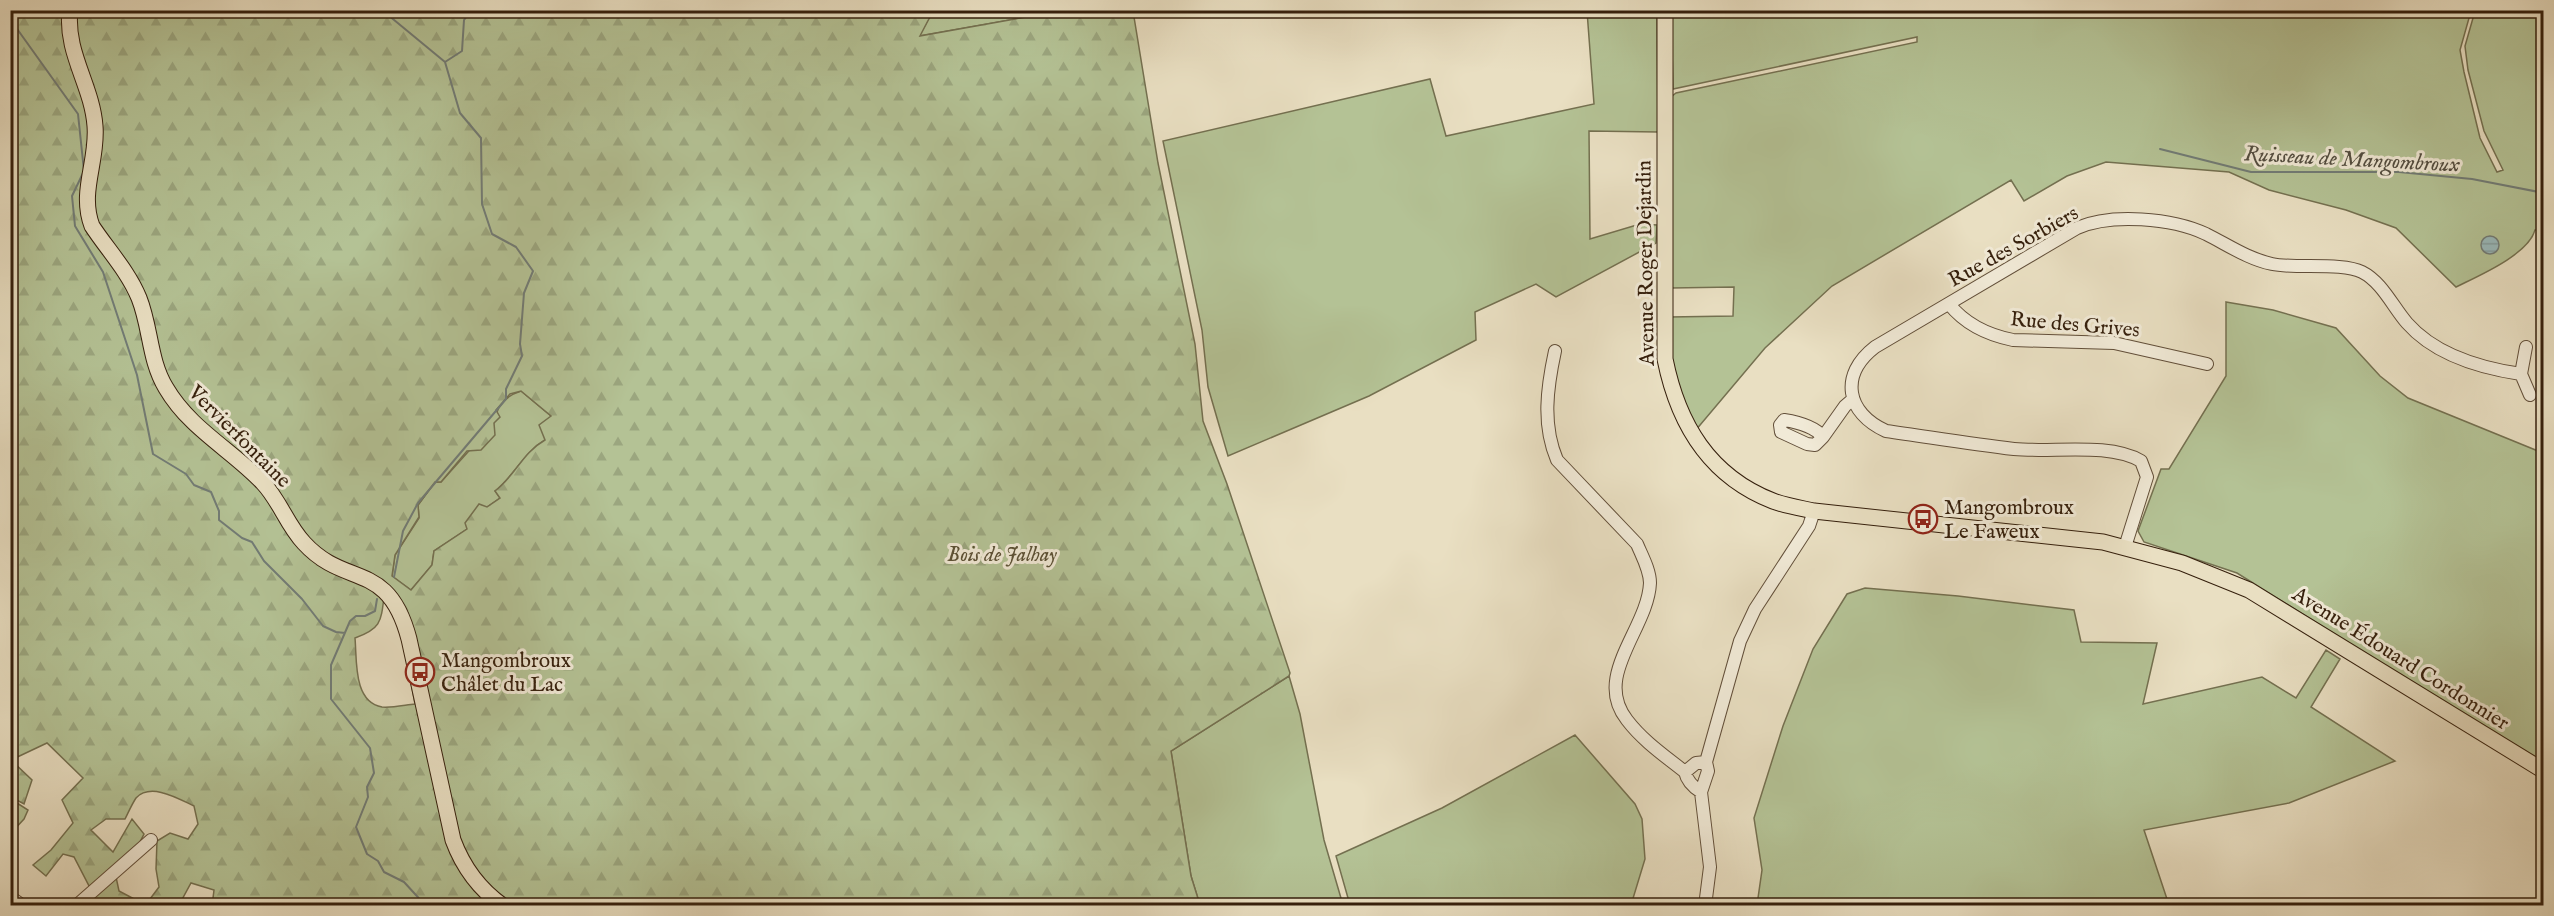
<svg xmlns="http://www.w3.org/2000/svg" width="2554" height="916" viewBox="0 0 2554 916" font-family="'IM FELL English',serif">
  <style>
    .grass { fill: #b4c295; stroke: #747050; stroke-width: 1.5 }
    .forest { fill: url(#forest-firs); stroke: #747050; stroke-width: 1.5; fill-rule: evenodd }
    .water { fill: url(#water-rules); stroke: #727c76; stroke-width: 1.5 }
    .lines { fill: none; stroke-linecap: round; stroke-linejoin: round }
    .stream { stroke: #727c76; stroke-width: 2 }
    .minor-casing { stroke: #624f3a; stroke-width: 14 }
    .major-casing { stroke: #351f0c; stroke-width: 17 }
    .minor { stroke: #f1ead7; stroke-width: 12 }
    .major { stroke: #e9dfc2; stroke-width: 15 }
    .labels { text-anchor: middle; stroke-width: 6; stroke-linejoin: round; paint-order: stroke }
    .street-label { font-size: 21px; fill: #351f0c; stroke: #f1ead7 }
    .poi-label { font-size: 21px; fill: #351f0c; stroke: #f1ead7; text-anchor: start }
    .park-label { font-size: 21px; font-style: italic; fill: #5b5035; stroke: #f1ead7 }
    .water-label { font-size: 22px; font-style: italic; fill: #534e41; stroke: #f1ead7 }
  </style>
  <defs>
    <pattern id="forest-firs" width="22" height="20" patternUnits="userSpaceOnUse" patternTransform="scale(1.5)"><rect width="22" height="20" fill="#b4c295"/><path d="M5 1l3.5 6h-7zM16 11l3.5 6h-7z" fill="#9ba67f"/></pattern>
    <pattern id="water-rules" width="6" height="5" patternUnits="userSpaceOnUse" patternTransform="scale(1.5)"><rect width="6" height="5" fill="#9ababc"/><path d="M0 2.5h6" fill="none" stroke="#859fa0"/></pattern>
  </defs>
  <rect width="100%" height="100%" fill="#e9dfc2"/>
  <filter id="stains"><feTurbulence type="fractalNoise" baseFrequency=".00333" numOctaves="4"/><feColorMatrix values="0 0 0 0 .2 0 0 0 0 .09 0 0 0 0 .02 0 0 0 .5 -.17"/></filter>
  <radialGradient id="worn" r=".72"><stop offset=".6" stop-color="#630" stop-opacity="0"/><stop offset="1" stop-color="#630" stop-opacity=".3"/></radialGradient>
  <path class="grass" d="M 933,11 L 1060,11 L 919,36 Z
    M 1587,11 L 1654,11 L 1657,19 L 1658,132 L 1589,131 L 1590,239 L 1640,224 L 1657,225 L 1656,243 L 1556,297 L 1536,284 L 1475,312 L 1476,340 L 1369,396 L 1228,456 L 1208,387 L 1202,330 L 1163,141 L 1430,79 L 1446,136 L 1594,104 Z
    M 1671,11 L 2471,11 L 2460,50 L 2464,72 L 2480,138 L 2497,172 L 2503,170 L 2484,131 L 2468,70 L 2465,46 L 2475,11 L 2543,11 L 2543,230 L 2535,230 C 2528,255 2478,276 2456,287 L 2396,228 L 2346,210 L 2269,190 L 2229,172 L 2106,162 L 2067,176 L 2024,201 L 2011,180 L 1832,286 L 1765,348 L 1695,431 L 1669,359 L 1669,317 L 1733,316 L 1734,287 L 1671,288 L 1671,97 L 1676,93 L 1917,42 L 1917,37 L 1673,89 Z
    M 2226,302 L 2273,310 L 2336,328 L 2380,376 L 2408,398 L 2543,453 L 2543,765 L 2237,573 L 2144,542 L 2138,531 L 2161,469 L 2169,469 L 2226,376 Z
    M 521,391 L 551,416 L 545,440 C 523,453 515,475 495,491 L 500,498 L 487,507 L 467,529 L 434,551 L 432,565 L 411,590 L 392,576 L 395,555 L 419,518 L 418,505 L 435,482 L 441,482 L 494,423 C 496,407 505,396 521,391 Z
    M 1865,588 L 1958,596 L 2074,610 L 2081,642 L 2157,643 L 2143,704 L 2262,677 L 2296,698 L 2326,650 L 2340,659 L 2311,707 L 2395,761 L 2289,803 L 2144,830 L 2169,905 L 1757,905 L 1762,870 L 1754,818 L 1783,726 L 1813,649 L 1847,594 Z
    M 1289,676 L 1300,714 L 1324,840 L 1343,905 L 1200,905 L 1191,876 L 1171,751 Z
    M 1575,735 L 1635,804 L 1642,819 L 1645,859 L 1631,905 L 1350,905 L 1336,856 L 1442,808 Z"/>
  <path class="forest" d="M 11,11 L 933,11 L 920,36 L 1060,11 L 1133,11 L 1158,163 L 1195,344 L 1203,421 L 1227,484 L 1290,673 L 1289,676 L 1171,751 L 1191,876 L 1200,905 L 212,906 L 214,890 L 191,883 L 179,905 L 140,905 L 147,903 L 159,887 L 156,869 L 157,841 L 170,833 L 188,839 L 198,824 L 194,806 C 179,799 151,782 136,798 C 132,804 128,813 125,819 L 106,819 L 91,830 L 113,852 L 132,819 L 144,834 L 127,867 L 116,877 L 119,891 L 136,900 L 135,905 L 86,905 L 89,886 L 74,857 L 63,854 L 46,876 L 33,865 L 51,850 L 73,823 L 62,800 L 83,778 L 47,743 L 11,760 L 32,780 L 24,804 L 11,797 ZM 521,391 L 551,416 L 539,425 L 545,440 C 522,453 516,475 495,491 L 500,498 L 487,507 L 479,504 L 465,523 L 467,529 L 434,551 L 432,565 L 411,590 L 392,576 L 395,555 L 419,517 L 418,505 L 435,482 L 441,482 L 467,451 L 481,450 L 495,435 L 494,423 L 500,417 L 496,410 L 510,394 ZM 384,597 L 402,634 L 415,704 C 405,705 392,708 382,707 C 353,702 357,660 355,638 C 380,629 381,623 384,597 Z
    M 17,803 L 28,810 L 24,819 L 11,833 L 11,811 Z"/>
  <path class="water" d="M2481 245a9 9 0 1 1 18 0a9 9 0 1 1-18 0Z"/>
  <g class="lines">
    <path class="stream" d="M 382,10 L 445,62
      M 10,19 L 78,114 L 84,171 L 72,196 L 75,226 L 103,272 L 137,375 L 153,454 L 186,474 L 194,485 L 211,492 L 219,511 L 219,520 L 242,538 L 252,542 L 264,561 L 302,599 L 323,626 L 336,632 L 345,633
      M 2160,149 L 2251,172 L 2399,172 L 2472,179 L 2544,193
      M 394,577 L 403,531 L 418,503 L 506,399 L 506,389 L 522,356 L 520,344 L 524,293 L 533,271 L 516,247 L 492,234 L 482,204 L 481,138 L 460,113 L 445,62 L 462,51 L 464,20 L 472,10
      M 377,599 L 375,611 L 365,616 L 356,616 L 350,621 L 331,665 L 331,699 L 370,748 L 374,773 L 367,787 L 368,797 L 356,827 L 367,854 L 378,861 L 384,872 L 404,882 L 426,906"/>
    <g class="minor-casing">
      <path id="minor" d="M 1949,304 C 1965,324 1988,335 2013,340 L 2114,343 L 2207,364
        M 2526,347 L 2521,374 L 2530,395
        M 1555,351 C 1547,388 1542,425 1557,460 L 1637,544 C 1642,556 1650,570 1650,583 C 1648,629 1592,676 1627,720 C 1643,741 1665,756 1685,772
        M 1823,437 L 1815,445 L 1807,444 L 1781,432 L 1780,425 L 1784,420 C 1797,422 1814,426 1823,437 L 1845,406 L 1852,400
        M 2125,547 L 2147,477 L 2141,461 C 2108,442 2052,453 2014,449 C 1971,444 1929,437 1886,431 C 1846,413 1839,375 1875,347 L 2077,228 C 2111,213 2172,218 2206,234 C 2228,245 2248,259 2272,264 C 2296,269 2342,262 2362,272 C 2382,282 2393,307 2407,323 C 2435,355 2480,368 2521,374
        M 1706,762 L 1740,641 L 1755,609 L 1809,526 L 1814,511
        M 1706,762 L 1708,771 L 1701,792 C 1693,787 1687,781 1685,772 L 1696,763 Z
        M 1701,792 L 1710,867 L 1705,906
        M 10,897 L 23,906
        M 76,906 L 151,840"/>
    </g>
    <g class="major-casing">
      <path id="major" d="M 70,10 C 65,53 92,85 95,126 C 98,161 79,192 92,226 C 107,249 128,271 139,298 C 151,328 149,360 166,388 C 190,429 232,450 263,483 C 280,501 287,525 304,543 C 346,589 388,559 409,639 L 453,840 C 463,867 479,889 503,906
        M 1665,10 L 1665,359 C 1678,424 1709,476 1773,501 C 1786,506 1800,508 1814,511 L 2103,542 L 2182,563 L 2249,590 L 2544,771"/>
    </g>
    <use href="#minor" class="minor"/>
    <use href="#major" class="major"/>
  </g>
  <defs>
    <g id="bus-ring" transform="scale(1.5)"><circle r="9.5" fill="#f1ead7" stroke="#8f2418" stroke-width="1.5"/><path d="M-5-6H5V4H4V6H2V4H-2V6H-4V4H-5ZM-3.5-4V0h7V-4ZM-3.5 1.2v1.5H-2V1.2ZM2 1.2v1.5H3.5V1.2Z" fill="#8f2418"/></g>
  </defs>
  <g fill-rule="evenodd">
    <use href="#bus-ring" x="1923" y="519"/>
    <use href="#bus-ring" x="420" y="672"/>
  </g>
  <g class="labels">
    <g class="street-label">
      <text transform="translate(2013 246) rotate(-29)" y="7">Rue des Sorbiers</text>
      <text transform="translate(1645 263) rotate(-91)" y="7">Avenue Roger Dejardin</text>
      <text transform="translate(2075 324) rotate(5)" y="7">Rue des Grives</text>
      <text transform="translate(240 436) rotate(45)" y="7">Vervierfontaine</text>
      <text transform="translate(2401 658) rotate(32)" y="7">Avenue Édouard Cordonnier</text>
    </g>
    <g class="poi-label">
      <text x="1944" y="514">Mangombroux<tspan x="1944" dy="24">Le Faweux</tspan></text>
      <text x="441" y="667">Mangombroux<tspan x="441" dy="24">Châlet du Lac</tspan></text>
    </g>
    <g class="park-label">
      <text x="1002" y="561">Bois de Jalhay</text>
    </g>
    <g class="water-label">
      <text transform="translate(2352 158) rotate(3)" y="8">Ruisseau de Mangombroux</text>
    </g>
  </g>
  <rect width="2554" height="916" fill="none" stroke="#e9dfc2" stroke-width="36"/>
  <rect x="12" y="12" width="2530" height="892" fill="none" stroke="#351f0c" stroke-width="3"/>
  <rect x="18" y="18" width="2518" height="880" fill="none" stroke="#351f0c" stroke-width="1.5"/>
  <rect width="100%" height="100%" filter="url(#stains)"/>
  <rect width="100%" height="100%" fill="url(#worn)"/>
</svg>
